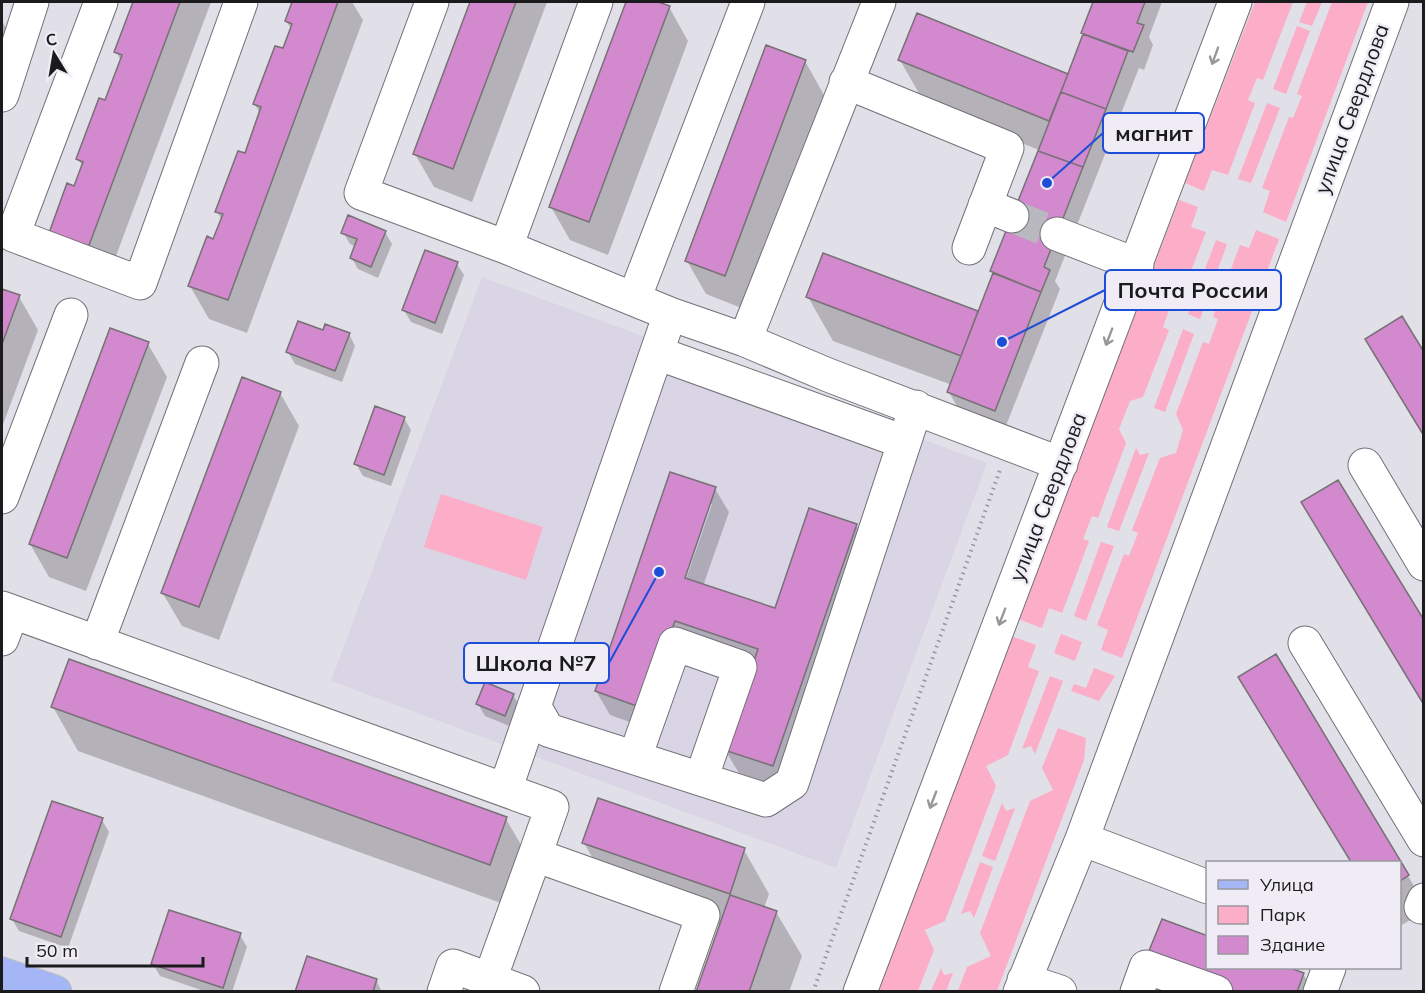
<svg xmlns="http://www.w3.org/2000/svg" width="1425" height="993" viewBox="0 0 1425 993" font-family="Mulish,sans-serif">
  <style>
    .built { fill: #dad5e5 }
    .green { fill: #fcadc7 }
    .shadow { fill: #0003; fill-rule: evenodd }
    .building { fill: #d289cd; stroke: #777176; stroke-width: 1.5 }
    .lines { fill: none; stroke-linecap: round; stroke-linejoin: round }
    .minor-tunnel { stroke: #b9b8bf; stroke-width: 33; stroke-dasharray: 33 16; stroke-linecap: butt }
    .minor-casing { stroke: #727078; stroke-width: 35 }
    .major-casing { stroke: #bfbfc0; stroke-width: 35 }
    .path { stroke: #98969c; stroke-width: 4; stroke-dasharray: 1.5 4.5; stroke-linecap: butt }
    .minor { stroke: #fff; stroke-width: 33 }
    .major { stroke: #a5b6f6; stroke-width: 33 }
    .oneway { stroke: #989899 }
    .labels { text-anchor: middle; stroke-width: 5; stroke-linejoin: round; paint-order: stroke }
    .street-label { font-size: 21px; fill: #1b1a1d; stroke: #efecf5 }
    .leader { fill: none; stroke: #1d4ed8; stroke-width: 2 }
    .callout-dot { fill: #1d4ed8; stroke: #efecf5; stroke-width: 2 }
    .callout { fill: #efecf5; stroke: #1d4ed8; stroke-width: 2 }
    .callout-label { font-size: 22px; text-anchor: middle; font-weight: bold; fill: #1b1a1d }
  </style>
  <rect width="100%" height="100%" fill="#e1dfe7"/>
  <path class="built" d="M 482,277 L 987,463 L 836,868 L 331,681 Z"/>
  <path class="green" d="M 1255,2 L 1293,2 L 1263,80 L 1257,78 L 1248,100 L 1255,103 L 1228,175 L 1212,170 L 1204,191 L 1185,183 Z
    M 1307,2 L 1322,2 L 1312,26 L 1299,22 Z
    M 1332,2 L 1368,2 L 1286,222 L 1263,212 L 1270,191 L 1262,188 L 1289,117 L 1293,118 L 1302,96 L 1297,94 Z
    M 1297,26 L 1310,31 L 1286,94 L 1273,89 Z
    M 1267,103 L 1280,108 L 1251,183 L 1238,179 Z
    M 1179,200 L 1198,207 L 1191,227 L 1206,232 L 1178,304 L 1172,302 L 1163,327 L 1169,330 L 1143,397 L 1130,401 L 1119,429 L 1126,443 L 1098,518 L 1092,516 L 1083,539 L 1089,541 L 1062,613 L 1049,608 L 1042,628 L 1018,619 Z
    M 1256,230 L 1279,239 L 1122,658 L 1101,650 L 1108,630 L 1097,625 L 1124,554 L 1129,556 L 1138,533 L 1132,530 L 1160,458 L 1176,453 L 1183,430 L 1176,414 L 1203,342 L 1209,344 L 1218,319 L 1213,317 L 1240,245 L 1249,248 Z
    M 1216,240 L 1227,244 L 1200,319 L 1188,314 Z
    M 1183,329 L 1194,334 L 1165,412 L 1154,408 Z
    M 1136,448 L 1140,455 L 1149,453 L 1119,531 L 1107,527 Z
    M 441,494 L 543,527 L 526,580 L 424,547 Z
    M 1101,542 L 1114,546 L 1086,621 L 1074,616 Z
    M 1061,634 L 1082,642 L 1075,661 L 1054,653 Z
    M 1011,636 L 1036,645 L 1028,667 L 1039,671 L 1008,755 L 986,766 L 996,786 L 945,921 L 925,930 L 934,950 L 918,991 L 874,992 Z
    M 1094,668 L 1115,676 L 1099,701 L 1071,691 L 1074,684 L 1086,688 Z
    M 1050,676 L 1063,681 L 1035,754 L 1031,746 L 1022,749 Z
    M 1058,728 L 1086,738 L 1084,760 L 997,991 L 958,991 L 967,967 L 991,956 L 980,933 L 1030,801 L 1053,790 L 1042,768 Z
    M 1002,803 L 1006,811 L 1015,808 L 995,861 L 982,856 Z
    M 980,862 L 993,867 L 974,918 L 970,911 L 961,914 Z
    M 941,968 L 944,975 L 953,973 L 946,991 L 931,991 Z"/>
  <path class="shadow" d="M 134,2 L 211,2 L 107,280 L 70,266 L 75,188 L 83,167 L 78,159 L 106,102 L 121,61 L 116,51 Z
    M 293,2 L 352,2 L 363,20 L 247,333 L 209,319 L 190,286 L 214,241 L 222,220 L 217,212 L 245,155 L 260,114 L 255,104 L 284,50 L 292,30 L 286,21 Z
    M 472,2 L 547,2 L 472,202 L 434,187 L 415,154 Z
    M 628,2 L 654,2 L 669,7 L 688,41 L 608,255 L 570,240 L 551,207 Z
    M 1094,2 L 1162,2 L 1149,37 L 1153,45 L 1144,70 L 1139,68 L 1055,281 L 1060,289 L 1005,428 L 959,410 L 949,392 L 952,385 L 833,341 L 808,297 L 977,313 L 979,315 L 994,275 L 992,271 L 1039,150 L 925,104 L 900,60 L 1068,76 L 1084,35 L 1083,33 Z
    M 2,21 L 10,36 L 2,47 Z
    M 805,61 L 824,95 L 744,309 L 706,294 L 687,261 Z
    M 343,232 L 385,232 L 392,244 L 378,278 L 358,269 L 351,257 L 356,247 L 350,244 Z
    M 457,264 L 464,275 L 442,334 L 411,322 L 404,310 Z
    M 2,290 L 19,297 L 38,330 L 2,427 Z
    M 323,332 L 349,334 L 355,346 L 342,382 L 295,364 L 288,352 Z
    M 148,344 L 167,377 L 86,591 L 49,577 L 30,544 Z
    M 280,393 L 299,426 L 219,640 L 182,626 L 162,592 Z
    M 404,418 L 411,430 L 391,486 L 363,476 L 356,464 Z
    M 715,489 L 729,512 L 703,586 L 776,610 L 856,525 L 870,549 L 787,789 L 739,773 L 725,750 L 754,666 L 688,643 L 658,732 L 610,715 L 596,691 ZM 709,504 L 712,504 L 684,585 L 681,584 Z
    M 1275,656 L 1408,876 L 1424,903 L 1424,912 L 1400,926 L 1400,862 L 1352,862 L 1260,710 Z
    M 513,695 L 520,707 L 512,727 L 485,716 L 478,704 Z
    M 53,707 L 506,819 L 531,862 L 515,908 L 78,751 Z
    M 102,820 L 109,832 L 68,948 L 19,931 L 12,919 Z
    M 584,843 L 744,850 L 769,894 L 764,908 L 776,912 L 802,956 L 789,992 L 698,992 L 721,925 L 609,886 Z
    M 240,935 L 247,947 L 232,992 L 207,992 L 160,976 L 153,964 Z
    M 1208,968 L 1286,968 L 1303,974 L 1313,992 L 1167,992 Z
    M 376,980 L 382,992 L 297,992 Z"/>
  <path class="building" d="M 133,2 L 180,2 L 88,248 L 49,233 L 67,183 L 74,186 L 83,162 L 76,159 L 99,98 L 105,100 L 122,55 L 114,52 Z
    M 292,2 L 338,2 L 228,300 L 188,286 L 207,236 L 213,239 L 223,214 L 215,212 L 238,151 L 245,153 L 261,107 L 253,104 L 275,46 L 283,48 L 292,24 L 285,21 Z
    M 470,2 L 516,2 L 453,169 L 413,154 Z
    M 626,2 L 658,2 L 670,6 L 589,222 L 549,207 Z
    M 1093,2 L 1145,2 L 1137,23 L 1144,25 L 1133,52 L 1081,33 Z
    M 917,13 L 1068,74 L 1049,121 L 898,60 Z
    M 1083,34 L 1128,51 L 1106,109 L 1061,92 Z
    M 766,45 L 806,60 L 725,276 L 685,261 Z
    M 1061,92 L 1106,109 L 1083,167 L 1038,151 Z
    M 1038,151 L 1083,167 L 1044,267 L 1050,270 L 1041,292 L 990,271 Z
    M 348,215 L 386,231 L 371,267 L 350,258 L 357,239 L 341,233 Z
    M 425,250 L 458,262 L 435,323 L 402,310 Z
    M 823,253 L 978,311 L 961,356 L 806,297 Z
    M 993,273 L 1041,292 L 995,411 L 947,392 Z
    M 2,289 L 20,295 L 2,344 Z
    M 1402,316 L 1424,352 L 1424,436 L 1365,339 Z
    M 298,321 L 323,330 L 325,324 L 350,333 L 335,371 L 286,352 Z
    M 110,328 L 149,342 L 67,558 L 29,544 Z
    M 242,377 L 281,392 L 199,607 L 161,593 Z
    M 375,406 L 405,417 L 384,475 L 354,464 Z
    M 670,472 L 716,487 L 685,578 L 775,608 L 809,508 L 857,524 L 773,766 L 724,750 L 758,649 L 675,621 L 645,709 L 595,691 Z
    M 1338,480 L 1424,620 L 1424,705 L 1301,502 Z
    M 1276,654 L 1409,875 L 1400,881 L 1400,862 L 1351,862 L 1238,677 Z
    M 69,659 L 507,817 L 490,865 L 51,707 Z
    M 485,682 L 514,694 L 505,716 L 476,704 Z
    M 598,798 L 745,848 L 730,894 L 582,843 Z
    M 52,801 L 103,818 L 61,937 L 10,919 Z
    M 730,895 L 777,911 L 749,992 L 696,992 Z
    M 169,910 L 241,933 L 223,988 L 151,964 Z
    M 1162,919 L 1208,936 L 1208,968 L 1290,968 L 1304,973 L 1297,992 L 1234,992 L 1146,958 Z
    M 307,956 L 377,979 L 373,992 L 295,992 Z"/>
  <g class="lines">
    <path class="minor-tunnel" d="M 1012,216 L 1057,234"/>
    <g class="minor-casing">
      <path id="minor" d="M 101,2 L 13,235 L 140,283 L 241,2
        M 432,2 L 361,193 L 506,247 L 670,314 L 745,340 L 828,375 L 1061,464
        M 846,82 L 1007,148 L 969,248
        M 2,95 L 32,2
        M 985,205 L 1012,216
        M 1057,234 L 1137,265
        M 506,247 L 596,2
        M 634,299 L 748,2
        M 745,340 L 879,2
        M 657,353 L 904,442
        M 1365,465 L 1424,564
        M 2,497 L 71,315
        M 2,608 L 552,807 L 535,855 L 703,915 L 676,992
        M 2,639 L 12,612
        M 97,643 L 202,363
        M 1305,643 L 1424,840
        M 534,706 L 548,730 L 766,800 L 792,783 L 916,407
        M 635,757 L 675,644 L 740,667 L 701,779
        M 505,790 L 670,314
        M 1082,839 L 1208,887
        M 1421,907 L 1424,900
        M 490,979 L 535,855
        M 1024,980 L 1060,992
        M 444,992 L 453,966 L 523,992
        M 860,992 L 1235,2
        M 1020,992 L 1082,839 L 1392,2
        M 1137,992 L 1146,967 L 1216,992
        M 1320,992 L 1329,968"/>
    </g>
    <g class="major-casing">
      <path id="major" d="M 2,974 L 55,992"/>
    </g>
    <path class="path" d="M 813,992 L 1000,470"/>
    <use href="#minor" class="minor"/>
    <use href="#major" class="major"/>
  </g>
  <defs><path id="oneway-shaft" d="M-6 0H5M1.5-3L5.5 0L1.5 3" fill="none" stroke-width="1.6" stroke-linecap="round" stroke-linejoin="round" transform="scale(1.5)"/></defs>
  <g class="oneway">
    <use href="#oneway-shaft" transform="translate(1215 56) rotate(110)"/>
    <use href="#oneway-shaft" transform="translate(1109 337) rotate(111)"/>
    <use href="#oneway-shaft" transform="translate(1002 617) rotate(111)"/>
    <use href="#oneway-shaft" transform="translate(933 800) rotate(111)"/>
  </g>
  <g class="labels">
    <g class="street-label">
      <text transform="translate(1352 109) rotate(-70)" y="7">улица Свердлова</text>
      <text transform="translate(1048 497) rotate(-69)" y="7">улица Свердлова</text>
    </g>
  </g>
  <path class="leader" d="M1047 183L1103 133M1002 342L1105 290M659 572L609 663"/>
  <g class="callout-dot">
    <circle cx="1047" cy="183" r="6"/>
    <circle cx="1002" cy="342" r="6"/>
    <circle cx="659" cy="572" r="6"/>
  </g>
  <g class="callout">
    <rect x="1103" y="113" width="101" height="40" rx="6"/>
    <rect x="1105" y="270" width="176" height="40" rx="6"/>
    <rect x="464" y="643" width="145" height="40" rx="6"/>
  </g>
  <g class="callout-label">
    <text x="1154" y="141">магнит</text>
    <text x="1193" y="298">Почта России</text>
    <text x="536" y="671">Школа №7</text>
  </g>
  <rect width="1425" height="993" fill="none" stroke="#1b1a1d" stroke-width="6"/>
  <rect x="1206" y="861" width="195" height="108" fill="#efecf5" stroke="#9a989f" stroke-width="1.5"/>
  <rect x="1218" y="880" width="30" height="9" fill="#a5b6f6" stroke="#9a989f" stroke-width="1.5"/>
  <text x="1260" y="891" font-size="18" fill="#1b1a1d">Улица</text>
  <rect x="1218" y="906" width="30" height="18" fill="#fcadc7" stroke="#9a989f" stroke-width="1.5"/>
  <text x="1260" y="921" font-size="18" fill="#1b1a1d">Парк</text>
  <rect x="1218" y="936" width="30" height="18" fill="#d289cd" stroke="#9a989f" stroke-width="1.5"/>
  <text x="1260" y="951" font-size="18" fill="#1b1a1d">Здание</text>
  <g transform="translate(54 54) rotate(349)" stroke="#efecf5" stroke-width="4.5" paint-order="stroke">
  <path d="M0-4.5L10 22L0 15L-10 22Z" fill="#1b1a1d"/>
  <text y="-9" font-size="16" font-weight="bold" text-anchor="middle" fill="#1b1a1d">С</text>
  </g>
  <path d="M27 957v9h176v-9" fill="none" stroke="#1b1a1d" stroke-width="3"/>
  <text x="36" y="957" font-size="18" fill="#1b1a1d" stroke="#efecf5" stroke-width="4.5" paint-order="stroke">50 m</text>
</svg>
